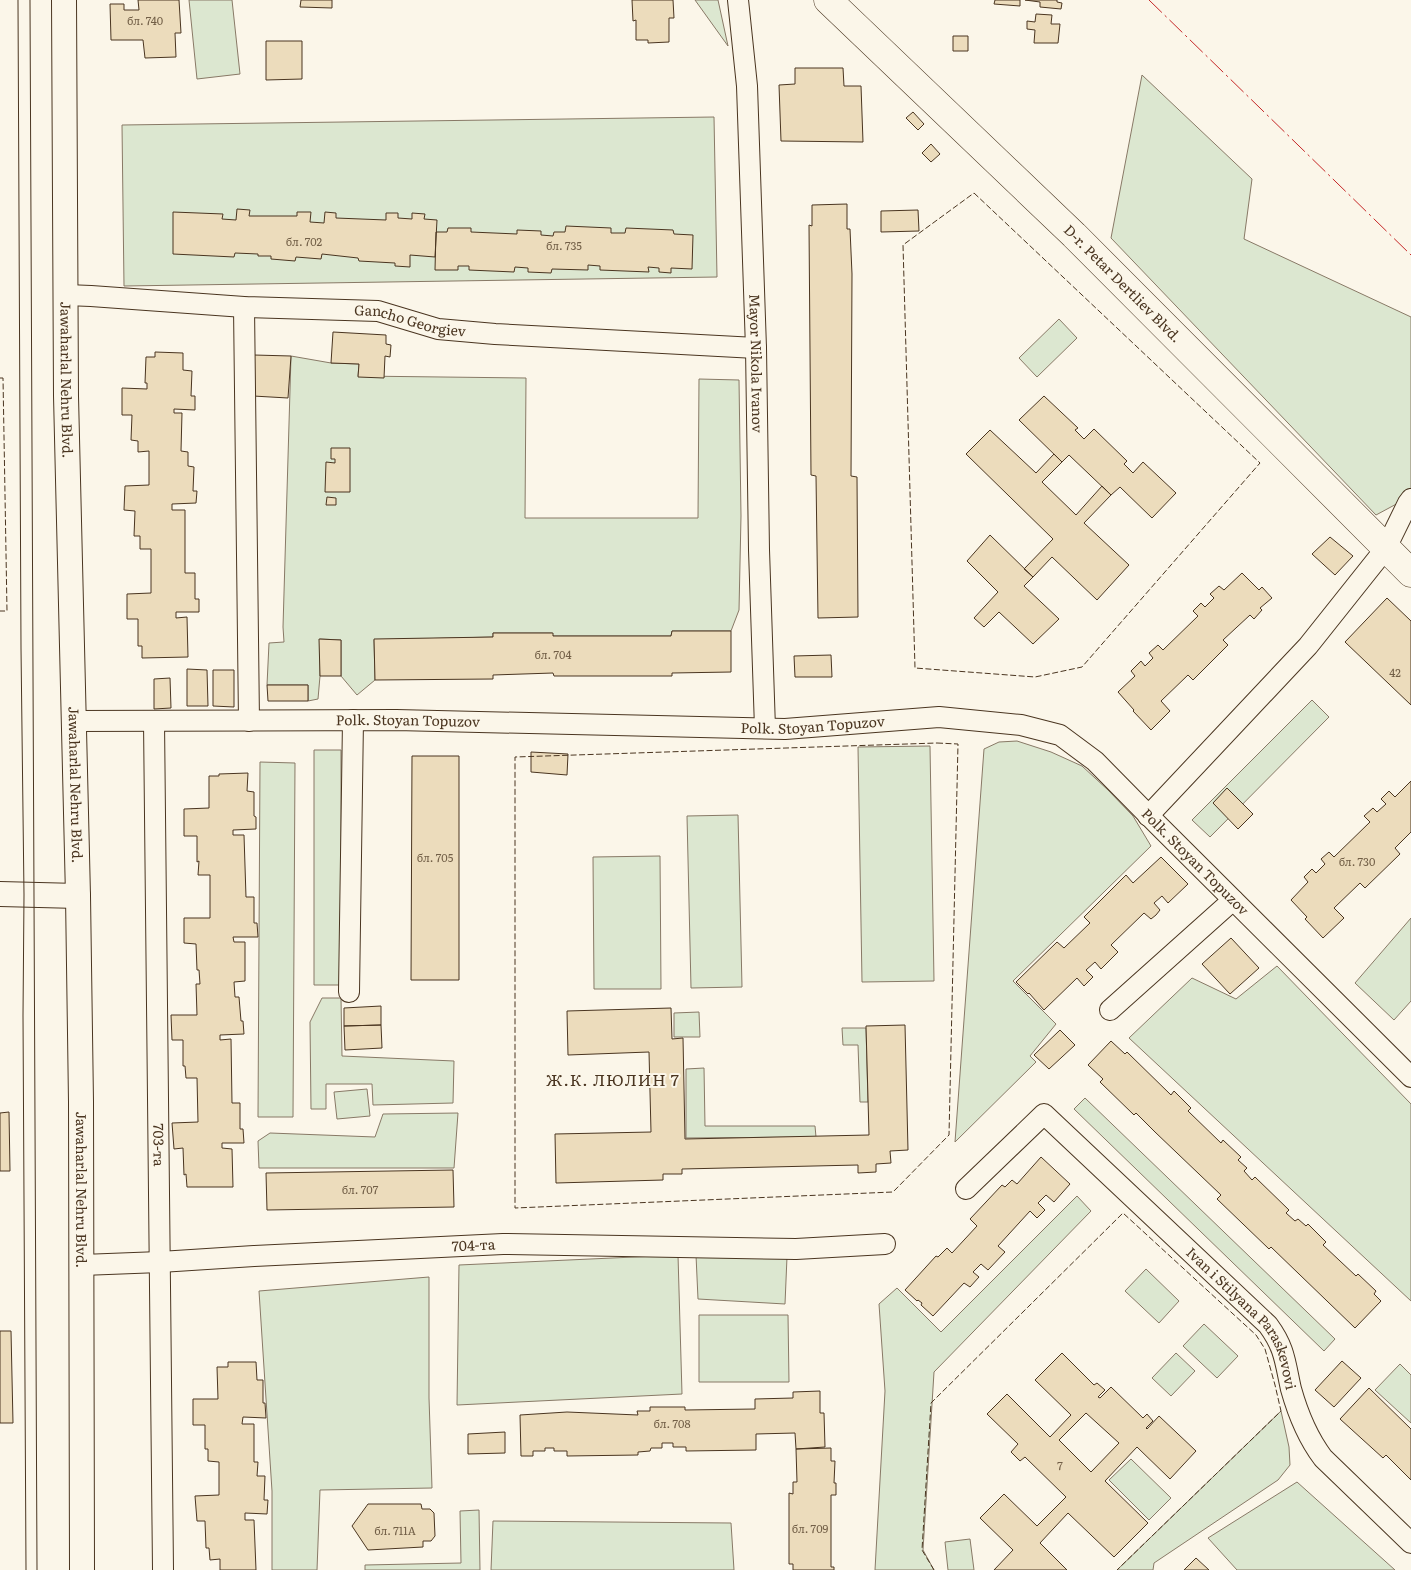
<svg xmlns="http://www.w3.org/2000/svg" width="1411" height="1570" viewBox="0 0 1411 1570" font-family="Literata,serif">
  <style>
    .green { fill: #dce7d0; stroke: #887966 }
    .building { fill: #ecdcbc; stroke: #4a3520; fill-rule: evenodd }
    .lines { fill: none; stroke-linecap: round; stroke-linejoin: round }
    .minor-casing { stroke: #4a3520; stroke-width: 22 }
    .tertiary-casing { stroke: #4a3520; stroke-width: 26 }
    .secondary-casing { stroke: #4a3520; stroke-width: 29 }
    .minor { stroke: #fbf6e9; stroke-width: 20 }
    .tertiary { stroke: #fbf6e9; stroke-width: 24 }
    .secondary { stroke: #fbf6e9; stroke-width: 28 }
    .tram { stroke: #4a3520; stroke-width: 1 }
    .fence { stroke: #4a3520; stroke-width: 1; stroke-dasharray: 6 2.5; stroke-linecap: butt }
    .power { stroke: #c62828; stroke-width: 1; stroke-dasharray: 18 4 2.5 4; stroke-linecap: butt }
    .labels { text-anchor: middle; stroke-width: 4; stroke-linejoin: round; paint-order: stroke }
    .number-label { font-size: 11px; fill: #725f47 }
    .street-label { font-size: 14px; fill: #4a3520; stroke: #fbf6e9 }
    .quarter-label { font-size: 16px; letter-spacing: 1px; fill: #4a3520; stroke: #fbf6e9 }
  </style>
  <rect width="100%" height="100%" fill="#fbf6e9"/>
  <path class="green" d="M 189,0 L 232,0 L 240,74 L 197,79 Z
    M 695,0 L 718,0 L 728,46 Z
    M 1142,75 L 1252,179 L 1244,239 L 1411,317 L 1411,490 L 1402,501 L 1376,515 L 1111,238 Z
    M 714,117 L 717,277 L 124,286 L 122,125 Z
    M 1059,319 L 1077,338 L 1037,377 L 1019,358 Z
    M 291,356 L 331,363 L 359,364 L 358,376 L 526,378 L 525,518 L 698,518 L 699,379 L 739,380 L 741,516 L 739,610 L 731,631 L 672,631 L 671,636 L 553,636 L 552,633 L 493,633 L 493,637 L 374,640 L 375,680 L 357,695 L 341,676 L 341,640 L 320,639 L 320,676 L 318,699 L 308,701 L 308,685 L 267,685 L 269,643 L 284,642 L 283,627 Z
    M 1312,700 L 1329,717 L 1210,837 L 1192,820 Z
    M 1017,741 L 1051,752 L 1082,766 L 1108,790 L 1133,816 L 1151,846 L 1013,981 L 1056,1024 L 1030,1056 L 1036,1062 L 955,1142 L 984,749 L 999,742 Z
    M 930,746 L 934,981 L 862,982 L 858,747 Z
    M 314,750 L 341,750 L 341,985 L 314,985 Z
    M 260,762 L 295,763 L 293,1117 L 258,1117 Z
    M 738,815 L 742,987 L 691,988 L 687,816 Z
    M 660,856 L 661,989 L 594,989 L 593,857 Z
    M 1411,918 L 1411,1001 L 1394,1020 L 1355,983 Z
    M 1277,966 L 1411,1104 L 1411,1301 L 1129,1038 L 1192,978 L 1236,999 Z
    M 322,998 L 341,998 L 342,1056 L 454,1061 L 453,1103 L 373,1105 L 372,1084 L 326,1084 L 326,1109 L 311,1109 L 310,1022 Z
    M 699,1012 L 700,1037 L 674,1037 L 674,1013 Z
    M 842,1028 L 866,1028 L 868,1102 L 860,1102 L 858,1045 L 843,1045 Z
    M 704,1068 L 705,1126 L 815,1126 L 816,1137 L 686,1138 L 686,1069 Z
    M 367,1089 L 370,1116 L 337,1119 L 334,1092 Z
    M 1085,1098 L 1335,1339 L 1324,1351 L 1074,1109 Z
    M 458,1113 L 454,1168 L 259,1168 L 258,1141 L 270,1133 L 375,1137 L 383,1114 Z
    M 1077,1196 L 1091,1211 L 934,1372 L 923,1550 L 934,1570 L 875,1570 L 885,1391 L 879,1304 L 897,1288 L 941,1332 Z
    M 678,1255 L 682,1394 L 457,1405 L 459,1265 Z
    M 696,1255 L 787,1257 L 785,1304 L 698,1299 Z
    M 1146,1269 L 1179,1301 L 1159,1323 L 1125,1291 Z
    M 429,1277 L 429,1398 L 432,1488 L 320,1490 L 317,1570 L 272,1570 L 272,1491 L 259,1291 Z
    M 699,1315 L 788,1315 L 789,1382 L 699,1382 Z
    M 1204,1324 L 1238,1356 L 1217,1378 L 1183,1346 Z
    M 1176,1353 L 1195,1371 L 1171,1396 L 1152,1378 Z
    M 1400,1364 L 1411,1375 L 1411,1423 L 1375,1390 Z
    M 1281,1411 L 1289,1447 L 1290,1465 L 1278,1480 L 1154,1563 L 1153,1570 L 1117,1570 Z
    M 1131,1459 L 1171,1498 L 1149,1520 L 1109,1480 Z
    M 1297,1482 L 1395,1570 L 1237,1570 L 1208,1538 Z
    M 479,1510 L 480,1570 L 365,1570 L 365,1565 L 461,1563 L 460,1511 Z
    M 493,1521 L 731,1523 L 734,1570 L 491,1570 Z
    M 970,1539 L 974,1570 L 948,1570 L 945,1542 Z"/>
  <path class="building" d="M 138,0 L 179,0 L 181,33 L 175,33 L 176,57 L 145,58 L 143,40 L 111,40 L 110,4 L 124,4 L 124,10 L 139,10 Z
    M 301,0 L 332,0 L 332,8 L 300,7 Z
    M 632,0 L 673,0 L 674,18 L 669,18 L 669,42 L 648,43 L 648,40 L 636,40 L 636,20 L 633,21 Z
    M 995,0 L 1020,0 L 1020,6 L 994,4 Z
    M 1025,0 L 1057,0 L 1057,2 L 1062,3 L 1061,9 L 1040,7 L 1040,2 Z
    M 1036,14 L 1052,15 L 1051,24 L 1060,24 L 1058,43 L 1034,43 L 1035,30 L 1027,29 L 1027,21 L 1035,22 Z
    M 953,36 L 968,36 L 968,51 L 953,51 Z
    M 266,41 L 302,41 L 302,79 L 266,80 Z
    M 795,68 L 843,68 L 844,86 L 861,86 L 863,142 L 781,141 L 779,85 L 795,84 Z
    M 913,112 L 924,124 L 918,130 L 906,118 Z
    M 931,144 L 940,154 L 931,162 L 922,153 Z
    M 847,204 L 847,229 L 850,229 L 852,274 L 851,476 L 857,477 L 858,617 L 818,618 L 816,476 L 811,475 L 809,225 L 812,226 L 812,205 Z
    M 237,209 L 250,210 L 249,216 L 297,216 L 297,212 L 311,212 L 310,222 L 324,223 L 325,212 L 336,213 L 336,218 L 386,220 L 386,213 L 398,213 L 398,218 L 412,219 L 412,213 L 425,214 L 424,219 L 437,220 L 435,257 L 410,255 L 410,267 L 395,266 L 395,263 L 359,261 L 358,258 L 322,254 L 321,259 L 296,257 L 295,261 L 271,259 L 271,256 L 258,256 L 258,254 L 235,253 L 234,257 L 173,254 L 173,212 L 223,214 L 222,219 L 236,220 Z
    M 918,210 L 919,231 L 881,232 L 881,211 Z
    M 566,226 L 611,228 L 611,233 L 625,233 L 626,228 L 673,230 L 674,234 L 693,235 L 692,269 L 671,268 L 671,273 L 659,272 L 659,268 L 648,267 L 649,272 L 600,270 L 600,266 L 588,265 L 588,270 L 552,269 L 551,273 L 528,272 L 528,268 L 515,267 L 514,272 L 469,270 L 469,266 L 458,266 L 458,270 L 435,270 L 436,232 L 447,232 L 448,228 L 471,228 L 471,232 L 517,234 L 517,230 L 541,231 L 541,235 L 553,236 L 554,232 L 565,232 Z
    M 333,332 L 386,335 L 386,344 L 391,345 L 390,357 L 385,356 L 384,378 L 358,377 L 359,364 L 331,363 Z
    M 155,352 L 183,353 L 183,370 L 192,371 L 191,396 L 195,396 L 195,410 L 174,409 L 174,413 L 182,413 L 181,451 L 188,452 L 188,466 L 194,467 L 193,491 L 197,491 L 196,503 L 172,504 L 172,510 L 185,510 L 185,573 L 195,573 L 195,599 L 199,599 L 199,612 L 176,612 L 176,618 L 187,617 L 188,657 L 142,658 L 142,646 L 138,646 L 138,619 L 127,619 L 127,594 L 151,593 L 151,549 L 140,549 L 140,536 L 134,536 L 135,511 L 124,510 L 125,486 L 149,485 L 149,451 L 138,452 L 138,441 L 131,440 L 132,415 L 122,415 L 122,388 L 147,389 L 147,383 L 145,383 L 146,357 L 155,357 Z
    M 254,355 L 291,356 L 288,398 L 253,396 Z
    M 1044,396 L 1078,428 L 1075,430 L 1084,439 L 1094,429 L 1127,461 L 1124,464 L 1133,473 L 1143,462 L 1176,493 L 1152,518 L 1120,487 L 1111,495 L 1069,455 L 1062,462 L 1019,420 Z
    M 990,430 L 1036,473 L 1054,454 L 1062,462 L 1042,482 L 1076,515 L 1102,486 L 1111,495 L 1084,523 L 1129,565 L 1097,600 L 1052,557 L 1033,577 L 1024,569 L 1053,539 L 966,454 Z
    M 331,448 L 350,448 L 350,492 L 325,492 L 326,462 L 335,463 L 335,459 L 331,459 Z
    M 327,497 L 336,498 L 336,505 L 326,505 Z
    M 990,535 L 1033,577 L 1024,586 L 1059,619 L 1033,644 L 999,612 L 984,627 L 974,618 L 998,592 L 967,561 Z
    M 1330,537 L 1353,556 L 1335,575 L 1312,554 Z
    M 1242,573 L 1259,590 L 1262,587 L 1272,598 L 1260,608 L 1262,610 L 1254,619 L 1250,615 L 1223,640 L 1228,645 L 1193,680 L 1188,675 L 1161,701 L 1170,711 L 1151,730 L 1133,711 L 1134,710 L 1118,692 L 1135,676 L 1131,671 L 1141,661 L 1145,666 L 1153,658 L 1149,653 L 1158,645 L 1163,650 L 1198,616 L 1193,611 L 1201,603 L 1205,607 L 1214,598 L 1210,594 L 1219,586 L 1224,590 Z
    M 1387,598 L 1411,621 L 1411,705 L 1345,642 Z
    M 672,631 L 731,631 L 731,672 L 672,673 L 672,676 L 554,676 L 553,673 L 493,675 L 493,679 L 375,680 L 374,639 L 493,637 L 493,633 L 553,633 L 553,636 L 671,636 Z
    M 319,639 L 341,640 L 341,676 L 320,676 Z
    M 831,655 L 832,677 L 795,677 L 794,656 Z
    M 187,669 L 207,670 L 208,706 L 187,706 Z
    M 213,670 L 234,670 L 234,707 L 213,706 Z
    M 170,678 L 171,708 L 154,709 L 154,679 Z
    M 267,685 L 308,685 L 308,701 L 268,701 Z
    M 531,752 L 568,754 L 567,775 L 531,772 Z
    M 412,756 L 459,756 L 459,980 L 411,980 Z
    M 248,773 L 247,791 L 254,792 L 254,816 L 256,817 L 256,829 L 233,830 L 233,835 L 244,835 L 246,897 L 254,897 L 254,923 L 257,923 L 258,937 L 233,937 L 234,942 L 245,942 L 245,981 L 234,982 L 235,997 L 239,997 L 241,1021 L 243,1021 L 244,1034 L 220,1035 L 220,1040 L 231,1039 L 232,1103 L 240,1103 L 240,1129 L 243,1129 L 244,1143 L 222,1143 L 222,1148 L 232,1149 L 233,1187 L 187,1187 L 186,1174 L 184,1175 L 183,1148 L 174,1149 L 172,1123 L 198,1122 L 197,1078 L 186,1078 L 185,1066 L 183,1066 L 183,1040 L 172,1040 L 171,1015 L 197,1015 L 196,984 L 200,984 L 199,970 L 197,970 L 196,944 L 184,943 L 184,918 L 210,918 L 210,875 L 198,875 L 199,861 L 197,862 L 197,836 L 184,836 L 184,809 L 209,808 L 209,776 L 219,776 L 219,774 Z
    M 1411,781 L 1411,832 L 1395,848 L 1400,854 L 1365,888 L 1360,883 L 1334,908 L 1344,918 L 1323,938 L 1305,919 L 1307,917 L 1291,900 L 1308,882 L 1304,877 L 1312,869 L 1316,873 L 1325,864 L 1321,859 L 1329,852 L 1334,857 L 1370,822 L 1364,816 L 1373,808 L 1377,812 L 1386,804 L 1381,799 L 1389,791 L 1395,797 Z
    M 1227,788 L 1253,814 L 1238,829 L 1213,803 Z
    M 1161,857 L 1188,884 L 1168,903 L 1162,896 L 1154,903 L 1160,910 L 1156,915 L 1151,919 L 1144,913 L 1111,945 L 1118,952 L 1101,969 L 1095,962 L 1086,970 L 1093,977 L 1084,986 L 1077,978 L 1044,1010 L 1029,993 L 1028,994 L 1016,982 L 1057,942 L 1064,948 L 1090,923 L 1084,917 L 1126,875 L 1133,883 Z
    M 1231,938 L 1259,968 L 1230,994 L 1202,964 Z
    M 381,1006 L 381,1025 L 344,1026 L 344,1008 Z
    M 671,1008 L 672,1039 L 683,1038 L 685,1139 L 869,1135 L 866,1026 L 905,1025 L 908,1150 L 890,1151 L 891,1163 L 876,1164 L 876,1172 L 858,1173 L 858,1165 L 682,1169 L 682,1174 L 663,1174 L 663,1180 L 556,1183 L 555,1134 L 651,1132 L 649,1052 L 568,1055 L 567,1011 Z
    M 381,1025 L 382,1048 L 345,1050 L 344,1026 Z
    M 1060,1030 L 1075,1045 L 1049,1069 L 1034,1055 Z
    M 1111,1041 L 1125,1054 L 1127,1052 L 1171,1095 L 1174,1091 L 1191,1108 L 1188,1111 L 1221,1143 L 1223,1140 L 1241,1157 L 1238,1160 L 1247,1168 L 1244,1171 L 1252,1180 L 1255,1177 L 1289,1210 L 1286,1213 L 1295,1221 L 1298,1219 L 1306,1226 L 1308,1224 L 1326,1242 L 1323,1245 L 1356,1276 L 1358,1274 L 1376,1291 L 1374,1294 L 1381,1301 L 1355,1328 L 1271,1247 L 1269,1249 L 1217,1199 L 1221,1195 L 1155,1132 L 1136,1113 L 1134,1115 L 1100,1082 L 1103,1079 L 1088,1065 Z
    M 9,1112 L 10,1171 L 0,1171 L 0,1113 Z
    M 1041,1157 L 1070,1184 L 1054,1202 L 1046,1195 L 1038,1203 L 1045,1210 L 1037,1218 L 1030,1211 L 998,1246 L 1005,1252 L 988,1270 L 981,1264 L 973,1272 L 979,1277 L 970,1287 L 964,1283 L 933,1316 L 921,1305 L 922,1303 L 918,1300 L 917,1301 L 905,1290 L 936,1256 L 938,1257 L 947,1248 L 952,1253 L 977,1226 L 970,1219 L 1002,1185 L 1005,1187 L 1012,1180 L 1017,1184 Z
    M 453,1170 L 454,1207 L 267,1210 L 266,1173 Z
    M 0,1331 L 11,1331 L 13,1423 L 0,1423 Z
    M 1062,1353 L 1094,1385 L 1097,1383 L 1105,1390 L 1098,1397 L 1100,1398 L 1111,1387 L 1143,1418 L 1147,1414 L 1153,1421 L 1146,1428 L 1147,1429 L 1159,1416 L 1196,1451 L 1170,1479 L 1137,1447 L 1105,1481 L 1148,1523 L 1114,1557 L 1068,1513 L 1040,1543 L 1067,1570 L 994,1570 L 1013,1550 L 980,1518 L 1004,1494 L 1037,1526 L 1066,1497 L 1025,1457 L 1020,1461 L 1011,1452 L 1018,1444 L 987,1414 L 1007,1394 L 1050,1437 L 1071,1415 L 1035,1380 ZM 1086,1413 L 1119,1443 L 1091,1472 L 1059,1440 Z
    M 1342,1361 L 1361,1378 L 1334,1407 L 1315,1390 Z
    M 228,1362 L 256,1362 L 257,1380 L 263,1380 L 263,1403 L 265,1403 L 266,1418 L 243,1417 L 242,1424 L 254,1424 L 254,1462 L 258,1462 L 257,1476 L 265,1476 L 264,1500 L 268,1500 L 267,1514 L 245,1513 L 245,1520 L 254,1520 L 256,1570 L 220,1570 L 220,1559 L 210,1560 L 209,1548 L 206,1548 L 205,1521 L 197,1521 L 195,1496 L 219,1495 L 219,1462 L 208,1461 L 208,1449 L 205,1449 L 205,1425 L 193,1425 L 193,1399 L 218,1399 L 217,1367 L 228,1367 Z
    M 1369,1388 L 1411,1429 L 1411,1480 L 1386,1455 L 1383,1458 L 1340,1419 Z
    M 820,1391 L 820,1413 L 824,1413 L 825,1447 L 796,1449 L 795,1433 L 756,1434 L 756,1450 L 686,1451 L 686,1447 L 673,1447 L 673,1443 L 662,1443 L 662,1448 L 651,1448 L 650,1451 L 638,1452 L 638,1455 L 567,1456 L 567,1451 L 554,1451 L 554,1448 L 545,1448 L 545,1451 L 533,1451 L 533,1456 L 521,1456 L 520,1415 L 567,1412 L 638,1415 L 637,1411 L 650,1411 L 650,1407 L 685,1407 L 685,1410 L 755,1409 L 755,1399 L 793,1398 L 793,1392 Z
    M 505,1432 L 505,1453 L 468,1454 L 468,1434 Z
    M 831,1448 L 831,1461 L 835,1461 L 834,1483 L 836,1483 L 836,1495 L 831,1495 L 831,1567 L 834,1567 L 834,1570 L 793,1570 L 793,1564 L 789,1564 L 789,1493 L 793,1494 L 793,1482 L 797,1482 L 796,1449 Z
    M 368,1504 L 421,1504 L 422,1509 L 430,1509 L 434,1513 L 435,1536 L 431,1541 L 423,1541 L 423,1547 L 368,1550 L 352,1526 Z
    M 1196,1558 L 1209,1570 L 1184,1570 Z"/>
  <g class="lines">
    <g class="minor-casing">
      <g id="minor">
        <path id="s1" d="M 738,0 L 747,86 L 756,348 L 759,550 L 765,728"/>
        <path id="s2" d="M 66,295 L 91,296 L 244,307 L 378,311 L 438,329 L 495,334 L 756,348"/>
        <path d="M 244,307 L 249,721"/>
        <path id="s3" d="M 74,721 L 396,720 L 785,729 L 939,717 L 1021,725 L 1060,735 L 1095,761 L 1158,825 L 1411,1077"/>
        <path id="s4" d="M 154,721 L 163,1570"/>
        <path d="M 1148,816 L 1308,646 L 1386,548 L 1408,503 L 1411,499"/>
        <path d="M 349,992 L 353,720"/>
        <path d="M 1110,1010 L 1233,900"/>
        <path id="s5" d="M 966,1189 L 1044,1114 L 1268,1325 C 1285,1348 1285,1362 1291,1389 C 1298,1414 1308,1438 1323,1458 L 1411,1543"/>
        <path id="s6" d="M 82,1265 L 160,1262 L 254,1256 L 503,1244 L 796,1249 L 885,1244"/>
      </g>
    </g>
    <g class="tertiary-casing">
      <g id="tertiary">
        <path id="s7" d="M 64,0 L 66,396 L 78,896 L 81,1102 L 82,1570"/>
        <path d="M 0,894 L 78,896"/>
      </g>
    </g>
    <g class="secondary-casing">
      <g id="secondary">
        <path id="s8" d="M 828,0 L 1074,235 L 1411,573"/>
      </g>
    </g>
    <use href="#minor" class="minor"/>
    <use href="#tertiary" class="tertiary"/>
    <use href="#secondary" class="secondary"/>
    <path class="tram" d="M 18,0 L 21,648 L 24,895 L 23,1015 L 26,1570
      M 30,0 L 37,1570"/>
    <path class="fence" d="M 974,193 L 1260,463 L 1082,667 L 1035,677 L 915,668 L 903,245 Z
      M 0,378 L 3,378 L 7,611 L 0,611
      M 937,743 L 958,744 L 949,1135 L 893,1192 L 515,1208 L 515,757 Z
      M 934,1570 L 922,1550 L 931,1403 L 1123,1213 L 1256,1335 L 1265,1349 L 1275,1385 L 1281,1411 L 1117,1570"/>
    <path class="power" d="M 1149,0 L 1411,255"/>
  </g>
  <g class="labels">
    <g class="number-label">
      <text x="145" y="25">бл. 740</text>
      <text x="304" y="246">бл. 702</text>
      <text x="564" y="250">бл. 735</text>
      <text x="553" y="659">бл. 704</text>
      <text x="1395" y="677">42</text>
      <text x="435" y="862">бл. 705</text>
      <text x="1357" y="866">бл. 730</text>
      <text x="360" y="1194">бл. 707</text>
      <text x="672" y="1428">бл. 708</text>
      <text x="1060" y="1470">7</text>
      <text x="810" y="1533">бл. 709</text>
      <text x="395" y="1535">бл. 711A</text>
    </g>
    <g class="street-label">
      <text dy="5" stroke="none"><textPath href="#s8" startOffset="409">D-r. Petar Dertliev Blvd.</textPath></text>
      <text dy="5" stroke="none"><textPath href="#s2" startOffset="346">Gancho Georgiev</textPath></text>
      <text dy="5" stroke="none"><textPath href="#s1" startOffset="364">Mayor Nikola Ivanov</textPath></text>
      <text dy="5" stroke="none"><textPath href="#s7" startOffset="380">Jawaharlal Nehru Blvd.</textPath></text>
      <text dy="5" stroke="none"><textPath href="#s3" startOffset="334">Polk. Stoyan Topuzov</textPath></text>
      <text dy="5" stroke="none"><textPath href="#s3" startOffset="739">Polk. Stoyan Topuzov</textPath></text>
      <text dy="5" stroke="none"><textPath href="#s7" startOffset="785">Jawaharlal Nehru Blvd.</textPath></text>
      <text dy="5" stroke="none"><textPath href="#s3" startOffset="1174">Polk. Stoyan Topuzov</textPath></text>
      <text dy="5" stroke="none"><textPath href="#s4" startOffset="424">703-та</textPath></text>
      <text dy="5" stroke="none"><textPath href="#s7" startOffset="1190">Jawaharlal Nehru Blvd.</textPath></text>
      <text dy="5" stroke="none"><textPath href="#s6" startOffset="392">704-та</textPath></text>
      <text dy="5" stroke="none"><textPath href="#s5" startOffset="396">Ivan i Stilyana Paraskevovi</textPath></text>
    </g>
    <g class="quarter-label">
      <text x="613" y="1086">Ж.К. ЛЮЛИН 7</text>
    </g>
  </g>
</svg>
